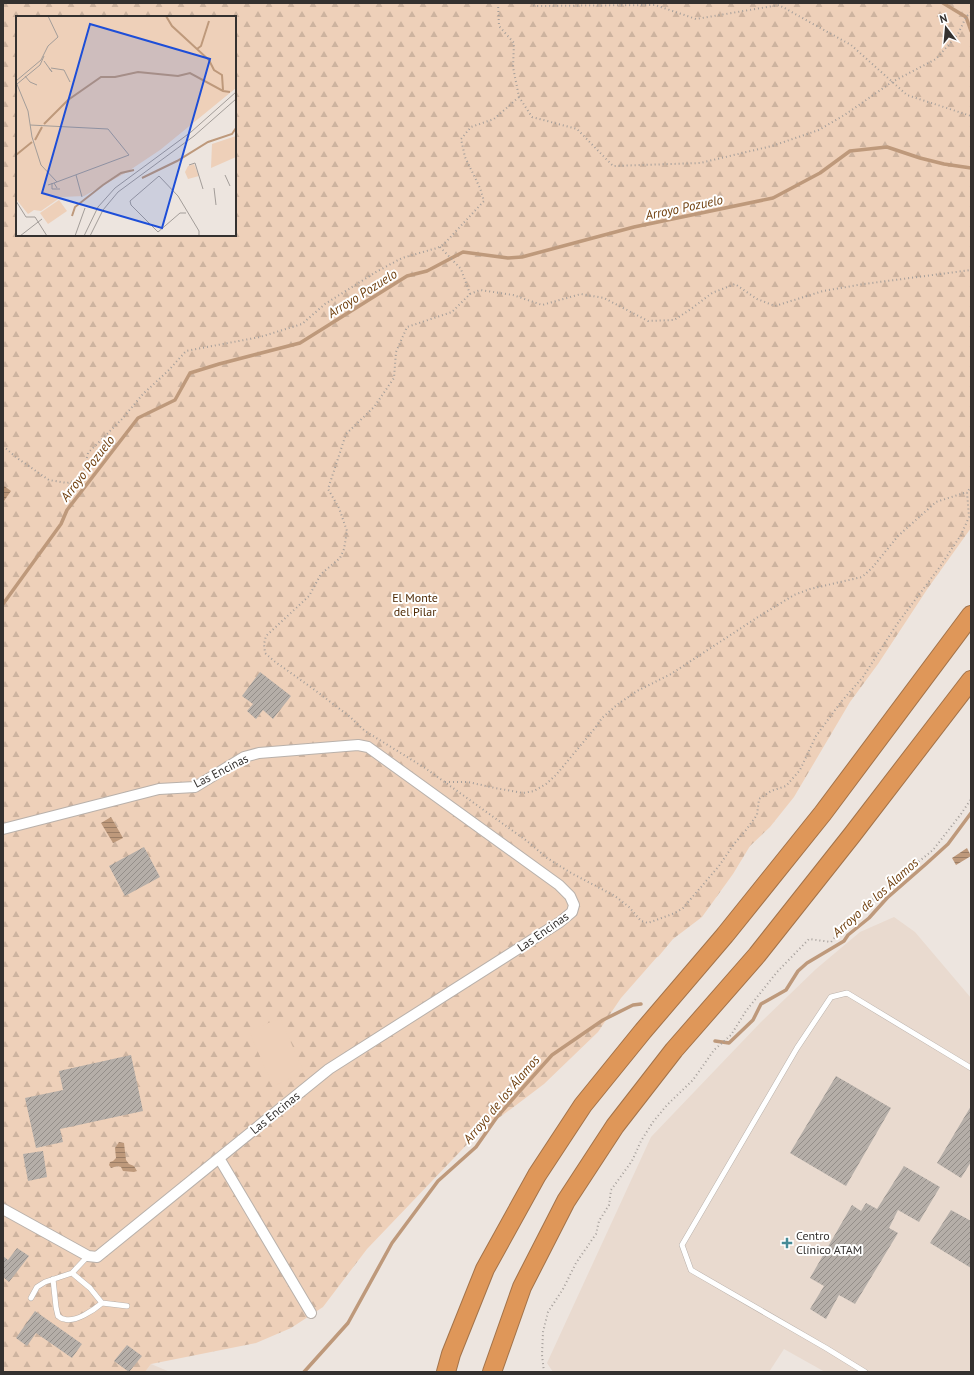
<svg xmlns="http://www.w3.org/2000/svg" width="974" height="1375" viewBox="0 0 974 1375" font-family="'PT Sans',sans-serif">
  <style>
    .built { fill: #e9dacf }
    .forest { fill: url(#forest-firs); fill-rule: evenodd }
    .pitch { fill: #eed0b9 }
    .water { fill: url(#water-rules) }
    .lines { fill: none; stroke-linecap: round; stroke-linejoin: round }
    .stream { stroke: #be997b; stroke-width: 3.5 }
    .building { fill: url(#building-hatch) }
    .service-casing { stroke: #b9b1ab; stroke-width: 6 }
    .minor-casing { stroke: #b9b1ab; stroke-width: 12 }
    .motorway-casing { stroke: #a3734a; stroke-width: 20 }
    .path { stroke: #a49e9a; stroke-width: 2; stroke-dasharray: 1 3; stroke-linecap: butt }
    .service { stroke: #fff; stroke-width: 5 }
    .minor { stroke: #fff; stroke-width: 10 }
    .motorway { stroke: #df9759; stroke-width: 18 }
    .poi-dot { fill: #468b97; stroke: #fff; stroke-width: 1.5 }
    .labels { text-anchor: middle; stroke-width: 4; stroke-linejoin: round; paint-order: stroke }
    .park-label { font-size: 12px; fill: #4e2904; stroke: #fff }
    .street-label { font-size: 12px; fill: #34312f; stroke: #fff }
    .poi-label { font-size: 12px; fill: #34312f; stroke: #fff; text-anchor: start }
    .water-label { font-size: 13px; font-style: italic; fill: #6f3e0c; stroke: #fff }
    .inset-river { fill: none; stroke: #be997b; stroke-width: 2 }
    .inset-road { fill: none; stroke: #a39d99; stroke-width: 1 }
    .view { fill: #1d4ed8; fill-opacity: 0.15; stroke: #1d4ed8; stroke-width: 2 }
    .inset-edge { fill: none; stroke: #34312f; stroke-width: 2 }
  </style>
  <defs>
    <pattern id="forest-firs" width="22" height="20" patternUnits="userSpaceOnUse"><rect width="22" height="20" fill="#eed0b9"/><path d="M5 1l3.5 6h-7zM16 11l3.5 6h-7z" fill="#cdb39f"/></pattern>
    <pattern id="water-rules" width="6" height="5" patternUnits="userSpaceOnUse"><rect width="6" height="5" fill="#be997b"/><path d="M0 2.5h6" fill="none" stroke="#9b7d65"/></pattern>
    <pattern id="building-hatch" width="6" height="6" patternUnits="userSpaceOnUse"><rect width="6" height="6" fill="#b5aea8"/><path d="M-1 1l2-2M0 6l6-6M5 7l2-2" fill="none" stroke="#948e89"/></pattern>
  </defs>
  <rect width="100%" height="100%" fill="#ede5df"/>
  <path class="built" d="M 894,917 L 915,932 L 971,998 L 971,1372 L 825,1372 L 784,1349 L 769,1372 L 553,1372 L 547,1363 L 651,1137 L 761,1022 L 816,969 L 860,932 Z
    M 151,1364 L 170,1372 L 145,1372 Z"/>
  <path class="forest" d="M 3,3 L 971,3 L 971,528 L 928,588 L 878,664 L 850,702 L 794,797 L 770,827 L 750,846 L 733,874 L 702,917 L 673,939 L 658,957 L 657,957 L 621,998 L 598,1032 L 544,1084 L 475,1136 L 367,1249 L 323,1307 L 291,1328 L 256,1343 L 151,1364 L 145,1372 L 3,1372 ZM 17,17 L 235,17 L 235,235 L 17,235 Z"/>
  <path class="pitch" d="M 280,1018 L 304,1072 L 273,1086 L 249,1031 Z"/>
  <path class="water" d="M 3,485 L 11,491 L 4,501 L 3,500 Z
    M 111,817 L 123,838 L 113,843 L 101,823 Z
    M 967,848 L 971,856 L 956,865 L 952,858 Z
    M 119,1142 L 124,1143 L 126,1160 L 129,1164 L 134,1166 L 137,1171 L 134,1172 L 123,1171 L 121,1167 L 117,1166 L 111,1168 L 109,1165 L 110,1162 L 113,1161 L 116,1158 L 115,1148 Z"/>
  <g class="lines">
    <path class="stream" d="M 943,3 L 966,17 L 971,31
      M 3,604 L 61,524 L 67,510 L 138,418 L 175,400 L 190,373 L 219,364 L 300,343 L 407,276 L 427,271 L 463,252 L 508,258 L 522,257 L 634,227 L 773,198 L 820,173 L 850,151 L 887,147 L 920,158 L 944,164 L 971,168
      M 715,1041 L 729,1043 L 753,1020 L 761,1004 L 786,990 L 798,971 L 807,963 L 844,941 L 848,935 L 869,918 L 887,898 L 926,864 L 948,844 L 971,813
      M 304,1372 L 348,1323 L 392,1243 L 438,1181 L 476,1147 L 497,1117 L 518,1093 L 552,1055 L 603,1020 L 633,1005 L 641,1004"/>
  </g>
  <path class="building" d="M 260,672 L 291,696 L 273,719 L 263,710 L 256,719 L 247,711 L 253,704 L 242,696 Z
    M 144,847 L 160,877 L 125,896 L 109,866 Z
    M 131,1055 L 143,1111 L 60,1129 L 63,1142 L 36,1148 L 25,1098 L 63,1090 L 59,1071 Z
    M 836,1076 L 891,1108 L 846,1186 L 790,1153 Z
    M 971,1106 L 971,1162 L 961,1178 L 937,1163 Z
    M 43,1151 L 47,1177 L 28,1181 L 23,1154 Z
    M 904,1166 L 940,1187 L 919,1222 L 898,1210 L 889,1228 L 898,1233 L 855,1304 L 839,1295 L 826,1319 L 810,1309 L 824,1286 L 810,1278 L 852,1205 L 861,1211 L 866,1203 L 877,1209 Z
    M 951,1210 L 971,1221 L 971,1268 L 930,1243 Z
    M 17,1248 L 29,1256 L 9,1282 L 3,1277 L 3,1256 L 8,1260 Z
    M 35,1311 L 82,1344 L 72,1358 L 36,1333 L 27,1346 L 16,1338 Z
    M 127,1345 L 142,1356 L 129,1372 L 114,1361 Z"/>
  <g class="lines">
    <g class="service-casing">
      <path id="service" d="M 72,1273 L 88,1256
        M 53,1279 L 56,1307 L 58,1316 C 60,1317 61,1319 64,1319 C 75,1323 94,1310 102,1303
        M 31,1298 L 37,1287 L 45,1282 L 72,1273 L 90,1288 L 102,1303 L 127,1306
        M 865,1372 L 826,1348 L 691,1270 L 682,1245 L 797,1048 L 831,997 L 847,993 L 971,1068"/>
    </g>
    <g class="minor-casing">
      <path id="minor" d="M 3,829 L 159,789 L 195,787 L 244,757 L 259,753 L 358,745 L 368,747 L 559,885 L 570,896 L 574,905 L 572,912 L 560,922 L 329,1069 L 97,1257 L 88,1256 L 3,1209
        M 219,1158 L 311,1313"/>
    </g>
    <g class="motorway-casing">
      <path id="motorway" d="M 446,1372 L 451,1354 L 485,1269 L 537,1175 L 583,1105 L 643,1031 L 725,935 L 823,813 L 971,615
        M 492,1372 L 522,1287 L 566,1201 L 615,1126 L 674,1050 L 757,955 L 852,835 L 971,680"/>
    </g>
    <path class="path" d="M 498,3 L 499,26 L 514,43 L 513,67 L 519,97 L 532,117 L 577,129 L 613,166 L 700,163 L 772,146 L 819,130 L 846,114 L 892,82 L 936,59 L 958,34 L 966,17 L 971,12
      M 530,3 L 535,6 L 655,5 L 696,19 L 779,5 L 851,45 L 907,95 L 971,116
      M 440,247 L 461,269 L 470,294 L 452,312 L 407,327 L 396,352 L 394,378 L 374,407 L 346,434 L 328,489 L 339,508 L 347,531 L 344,549 L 340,558 L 321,574 L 309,596 L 266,636 L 264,644 L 265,653 L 274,661 L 312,688 L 349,716 L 365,731 L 425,768 L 527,841 L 547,858 L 571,873 L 615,896 L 629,907 L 641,921 L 648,923 L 675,913 L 683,908 L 719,866 L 734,844 L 746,830 L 757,815 L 759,799 L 771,791 L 786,786 L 800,770 L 816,736 L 841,702 L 863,677 L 897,624 L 939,568 L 961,535 L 969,517 L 967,492 L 971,487
      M 470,294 L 480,290 L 513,295 L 542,305 L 581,294 L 604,298 L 648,321 L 674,320 L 691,309 L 712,293 L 735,284 L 757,299 L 775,306 L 823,291 L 864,284 L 971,270
      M 3,446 L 17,458 L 49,480 L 67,483 L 82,478 L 88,453 L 122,419 L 143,394 L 169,370 L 186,351 L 260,337 L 302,324 L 325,304 L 376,272 L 402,258 L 437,248 L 444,244 L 484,201 L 480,188 L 465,157 L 461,139 L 471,127 L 494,119 L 519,97
      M 445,782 L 468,782 L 495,788 L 523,793 L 534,791 L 546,784 L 556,775 L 595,728 L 602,718 L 618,704 L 637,691 L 671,674 L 758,617 L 794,595 L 810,589 L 862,577 L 872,568 L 898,536 L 936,502 L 967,492
      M 544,1372 L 542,1355 L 543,1332 L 548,1312 L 563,1289 L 576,1263 L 596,1234 L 599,1221 L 609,1205 L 611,1190 L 632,1161 L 641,1141 L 653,1122 L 667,1105 L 693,1080 L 714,1050 L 731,1035 L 746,1011 L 777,972 L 809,939 L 831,942 L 848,921 L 861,914 L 869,902 L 889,888 L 907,871 L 933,850 L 961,814 L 971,799"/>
    <use href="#service" class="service"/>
    <use href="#minor" class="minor"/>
    <use href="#motorway" class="motorway"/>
  </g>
  <path class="poi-dot" d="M785 1237h4v4h4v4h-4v4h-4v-4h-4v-4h4z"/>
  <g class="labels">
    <g class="park-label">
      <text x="415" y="602">El Monte<tspan x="415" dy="14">del Pilar</tspan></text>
    </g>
    <g class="street-label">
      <text transform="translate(221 771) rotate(-27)" y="4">Las Encinas</text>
      <text transform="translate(543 932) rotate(-35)" y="4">Las Encinas</text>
      <text transform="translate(275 1113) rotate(-39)" y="4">Las Encinas</text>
    </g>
    <g class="poi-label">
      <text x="796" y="1240">Centro<tspan x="796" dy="14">Clínico ATAM</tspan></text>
    </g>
    <g class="water-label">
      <text transform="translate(684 207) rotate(-12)" y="5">Arroyo Pozuelo</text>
      <text transform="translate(362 293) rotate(-32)" y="5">Arroyo Pozuelo</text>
      <text transform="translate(87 468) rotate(-52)" y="5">Arroyo Pozuelo</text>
      <text transform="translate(875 897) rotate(-42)" y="5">Arroyo de los Álamos</text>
      <text transform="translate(501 1099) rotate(-50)" y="5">Arroyo de los Álamos</text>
    </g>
  </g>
  <g transform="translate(16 16)">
    <rect width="220" height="220" fill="#ede5df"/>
    <path d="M 220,120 L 220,141 L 195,152 L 196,128 ZM 178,148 L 183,160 L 172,163 L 169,156 L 172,150 Z" fill="#eed0b9"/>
    <path d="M 0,0 L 220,0 L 220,72 L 144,134 L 111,156 L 68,180 L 45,181 L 25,195 L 18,194 L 12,198 L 0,183 Z" fill="#eed0b9"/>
    <path d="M 43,184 L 51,195 L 32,208 L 24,197 Z" fill="#eed0b9"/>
    <path class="inset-river" d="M 150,0 L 156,10 L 193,44 L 198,54 L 206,59 L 207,74M 181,33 L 185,30 L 193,5M 28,108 L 52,84 L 85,61 L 99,61 L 122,56 L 162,60 L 174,57 L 207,75 L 214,76M 19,124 L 26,111M 0,139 L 16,126M 126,162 L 161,145 L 192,126 L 216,118 L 220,112M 56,200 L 59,191 L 87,169 L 105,157 L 118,154"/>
    <path class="inset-road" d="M 28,45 L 36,56 L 33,52M 35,52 L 48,54 L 54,66M 9,60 L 14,66 L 21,69M 0,65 L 25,44 L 32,30 L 42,21 L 32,0M 0,66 L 12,95 L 16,121 L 25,149 L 41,166M 1,68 L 24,49 L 28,40M 14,109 L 92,113 L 113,139 L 38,167M 173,149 L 179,147 L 187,173M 60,159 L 66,181M 209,159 L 214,170M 36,167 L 36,173 L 44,173M 32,169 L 38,167 L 41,172M 198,172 L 200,189M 0,185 L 10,201 L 19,201 L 31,220M 170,197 L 164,197 L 142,216 L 115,189 L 114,185 L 143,160 L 162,180 L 183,215 L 183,220M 4,220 L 26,203M 59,220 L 69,192M 68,220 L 82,191 L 99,172 L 175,116 L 220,76M 74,220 L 87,194 L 102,176 L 178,120 L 220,83"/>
    <path class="view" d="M 74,8 L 194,43 L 146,212 L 26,177 Z"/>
    <rect width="220" height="220" class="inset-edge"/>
  </g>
  <rect width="974" height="1375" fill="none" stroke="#34312f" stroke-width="8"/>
  <g transform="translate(946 28) rotate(344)" stroke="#ffffff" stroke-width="3" paint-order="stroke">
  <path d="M0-3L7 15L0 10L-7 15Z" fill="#34312f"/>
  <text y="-6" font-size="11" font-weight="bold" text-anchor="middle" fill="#34312f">N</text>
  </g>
</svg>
